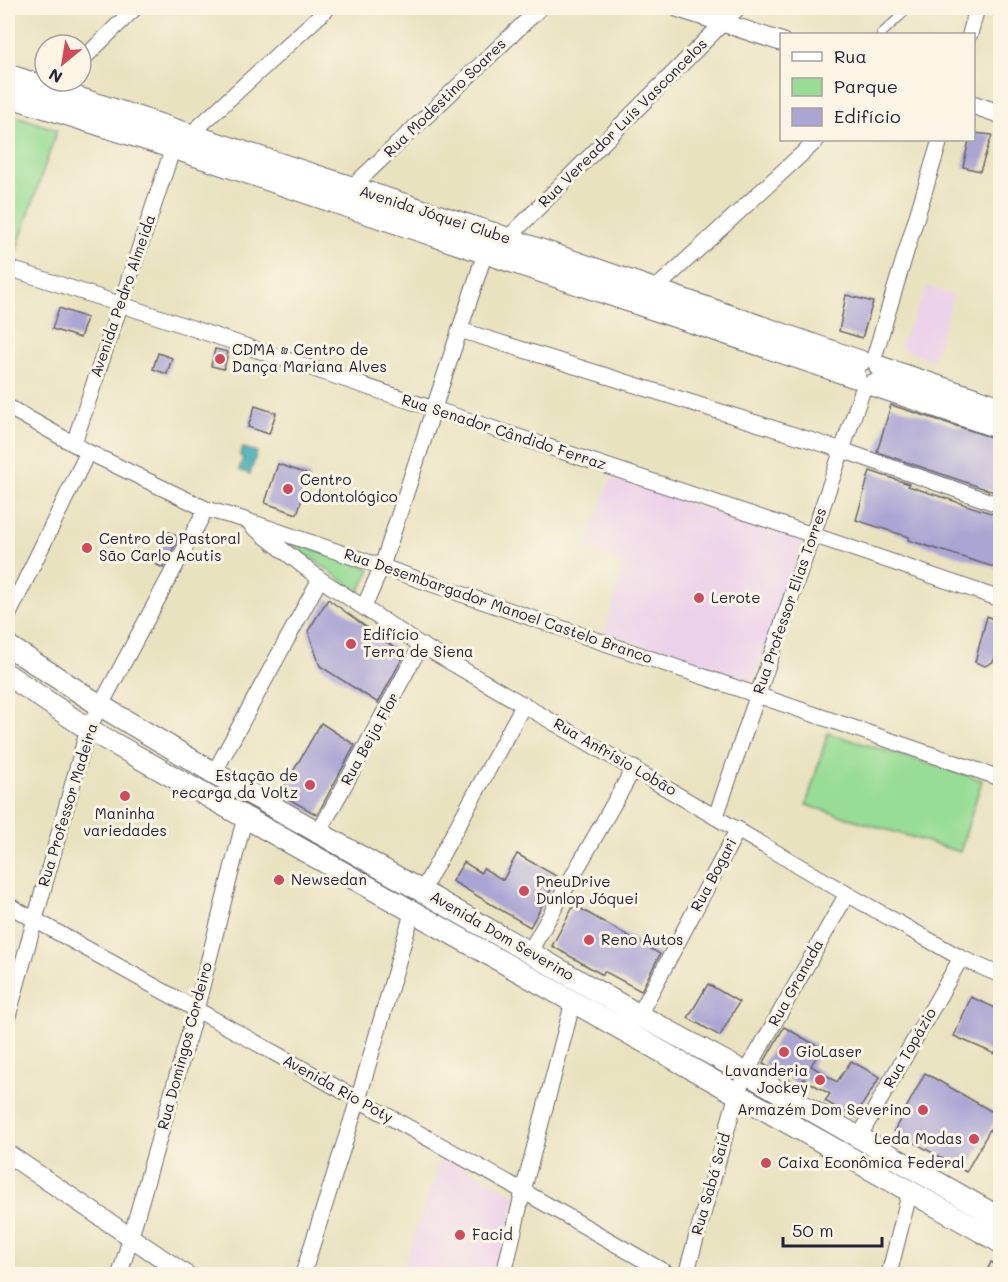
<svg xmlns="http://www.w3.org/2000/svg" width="1008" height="1282" viewBox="0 0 1008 1282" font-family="Mali,sans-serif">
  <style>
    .built { fill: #ecd1ea }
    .green { fill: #98dd95; stroke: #5d8068; stroke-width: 1.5 }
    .water { fill: #3badb5; stroke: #2e6878; stroke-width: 1.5 }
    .building { fill: #aba5d4 }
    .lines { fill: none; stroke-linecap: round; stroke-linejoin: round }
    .service-casing { stroke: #686569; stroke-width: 10 }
    .minor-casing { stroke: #686569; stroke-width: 17 }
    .tertiary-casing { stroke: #686569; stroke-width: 20 }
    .secondary-casing { stroke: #686569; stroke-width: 23 }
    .service { stroke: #fff; stroke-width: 8 }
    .minor { stroke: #fff; stroke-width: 15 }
    .tertiary { stroke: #fff; stroke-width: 18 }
    .secondary { stroke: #fff; stroke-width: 21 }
    .poi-dot { fill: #d1495b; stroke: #fcf5e5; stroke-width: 2 }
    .labels { text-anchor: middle; stroke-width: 6; stroke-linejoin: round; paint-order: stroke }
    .street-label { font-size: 15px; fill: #22223b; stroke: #fcf5e5 }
    .poi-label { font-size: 15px; fill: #22223b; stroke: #fcf5e5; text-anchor: start }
  </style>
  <rect width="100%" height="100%" fill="#fcf5e5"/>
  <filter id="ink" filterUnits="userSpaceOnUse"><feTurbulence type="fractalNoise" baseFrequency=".0167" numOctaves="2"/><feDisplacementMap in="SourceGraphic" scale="12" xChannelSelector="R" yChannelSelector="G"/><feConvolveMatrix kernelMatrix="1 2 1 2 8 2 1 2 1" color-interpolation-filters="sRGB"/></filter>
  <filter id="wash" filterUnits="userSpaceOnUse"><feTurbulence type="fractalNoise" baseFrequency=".008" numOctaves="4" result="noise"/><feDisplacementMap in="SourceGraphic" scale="24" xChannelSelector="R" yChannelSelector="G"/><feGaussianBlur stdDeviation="1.35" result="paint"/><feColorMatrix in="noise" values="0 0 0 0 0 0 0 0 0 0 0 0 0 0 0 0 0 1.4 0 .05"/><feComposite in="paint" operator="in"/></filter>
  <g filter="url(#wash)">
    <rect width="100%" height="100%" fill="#e9e2bf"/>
    <path class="built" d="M 928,286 L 953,296 L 933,361 L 899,347 Z
      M 611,478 L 803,541 L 751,687 L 605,632 L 624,564 L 586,547 Z
      M 442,1154 L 516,1196 L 497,1274 L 401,1274 Z"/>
    <path class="green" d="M 8,113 L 57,130 L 16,251 L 8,248 Z
      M 285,539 L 370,569 L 359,592 Z
      M 828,733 L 982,780 L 960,852 L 806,805 Z"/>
    <path class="water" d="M 243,448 L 257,452 L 250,474 L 239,470 L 243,458 L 240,456 Z"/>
    <g id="blocks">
      <path class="building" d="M 974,133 L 992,135 L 980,171 L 963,167 L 969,140 L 974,140 Z
        M 846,295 L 873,302 L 862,338 L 839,331 Z
        M 59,308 L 87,318 L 80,338 L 52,329 Z
        M 215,349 L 228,352 L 224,369 L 211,366 Z
        M 158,353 L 172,358 L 167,374 L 153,369 Z
        M 891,405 L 1000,440 L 1000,494 L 877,452 Z
        M 255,406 L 276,413 L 269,434 L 248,427 Z
        M 278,464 L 310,475 L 297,514 L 265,503 Z
        M 870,471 L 909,484 L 908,486 L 1000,516 L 1000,569 L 908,540 L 909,537 L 856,520 Z
        M 169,532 L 179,537 L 163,568 L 153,563 Z
        M 328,599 L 404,655 L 378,703 L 320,666 L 308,631 Z
        M 987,616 L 1000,623 L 1000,644 L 993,662 L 985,666 L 975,662 Z
        M 321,723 L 355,745 L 317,815 L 280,794 Z
        M 517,854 L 558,877 L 530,927 L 452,881 L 464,862 L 481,873 L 483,868 L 503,880 Z
        M 574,905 L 660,954 L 641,991 L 604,971 L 603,975 L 552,946 Z
        M 708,984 L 739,1002 L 720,1036 L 688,1018 Z
        M 971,997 L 1000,1010 L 1000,1042 L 995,1054 L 954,1036 Z
        M 784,1027 L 821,1048 L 811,1066 L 837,1082 L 851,1061 L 880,1077 L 854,1118 L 825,1101 L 830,1094 L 804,1079 L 799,1085 L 763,1064 Z
        M 925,1073 L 998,1115 L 966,1172 L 894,1131 Z
        M 991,1262 L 1000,1267 L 1000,1275 L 985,1275 Z"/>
    </g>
  </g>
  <g filter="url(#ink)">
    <use href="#blocks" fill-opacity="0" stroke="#686569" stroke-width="1.5"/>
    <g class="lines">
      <g class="service-casing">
        <path id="service" d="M 881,34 L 909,8
          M 1000,231 L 1000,234"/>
      </g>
      <g class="minor-casing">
        <path id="minor" d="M 970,34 L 977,8
          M 81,61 L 135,8
          M 351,188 L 540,8
          M 8,268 C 151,313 294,363 437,410 C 625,472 813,534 1000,599
          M 655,289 L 817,140
          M 460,330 L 842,450 L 1000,505
          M 873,361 L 940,140
          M 8,407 L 88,452 L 206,509 L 242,519 L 1000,778
          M 74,443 L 173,148 L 191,134 L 328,8
          M 252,526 L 320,579 L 421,645 L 847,894 L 961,958 L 1000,975
          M 364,607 L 382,566 L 485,253 L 508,238 L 738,8
          M 8,616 L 88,452
          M 214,773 L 320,579
          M 716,816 L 864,386
          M 319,832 L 421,645
          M 422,891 L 524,704
          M 8,905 L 523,1191 L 668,1274
          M 530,951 L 634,768
          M 639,1015 L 738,829
          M 8,1016 L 88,729 L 206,509
          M 859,1137 L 961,958
          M 120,1274 L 196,1010 L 245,817
          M 303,1274 L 358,1100 L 413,910
          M 504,1274 L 523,1191 L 573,1002
          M 686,1274 L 737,1094 L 746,1073 L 847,894
          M 889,1274 L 910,1191"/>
      </g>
      <g class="tertiary-casing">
        <path id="tertiary" d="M 678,8 L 782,42
          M 974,105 L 1000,114
          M 8,1154 L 185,1274"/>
      </g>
      <g class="secondary-casing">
        <path id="secondary" d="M 8,75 L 492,233 L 860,361
          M 8,96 L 173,148 L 855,377
          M 880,367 L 1000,407
          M 873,385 L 1000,428
          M 8,646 L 101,706 L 214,773 L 639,1015 L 746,1073 L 1000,1218
          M 8,675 L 88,729 L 1000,1242"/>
      </g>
      <use href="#service" class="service"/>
      <use href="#minor" class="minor"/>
      <use href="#tertiary" class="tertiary"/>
      <use href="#secondary" class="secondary"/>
    </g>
  </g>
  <g class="poi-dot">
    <circle cx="220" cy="359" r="6"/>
    <circle cx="288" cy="489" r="6"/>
    <circle cx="87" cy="548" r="6"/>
    <circle cx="699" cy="598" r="6"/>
    <circle cx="351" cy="644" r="6"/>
    <circle cx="310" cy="785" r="6"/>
    <circle cx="125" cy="796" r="6"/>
    <circle cx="279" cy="880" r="6"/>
    <circle cx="524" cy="891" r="6"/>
    <circle cx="589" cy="940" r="6"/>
    <circle cx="784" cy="1052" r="6"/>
    <circle cx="820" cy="1080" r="6"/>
    <circle cx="923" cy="1110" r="6"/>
    <circle cx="974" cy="1139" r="6"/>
    <circle cx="766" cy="1163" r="6"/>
    <circle cx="460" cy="1235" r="6"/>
  </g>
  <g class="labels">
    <g class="street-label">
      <text transform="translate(445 98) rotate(-44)" y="5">Rua Modestino Soares</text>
      <text transform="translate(623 123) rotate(-45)" y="5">Rua Vereador Luís Vasconcelos</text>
      <text transform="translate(435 215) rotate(18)" y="5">Avenida Jóquei Clube</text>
      <text transform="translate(123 296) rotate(-71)" y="5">Avenida Pedro Almeida</text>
      <text transform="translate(504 432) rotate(18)" y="5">Rua Senador Cândido Ferraz</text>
      <text transform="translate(790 601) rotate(-71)" y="5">Rua Professor Elias Torres</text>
      <text transform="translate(498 606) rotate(19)" y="5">Rua Desembargador Manoel Castelo Branco</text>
      <text transform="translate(370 739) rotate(-61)" y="5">Rua Beija Flor</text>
      <text transform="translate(615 757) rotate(30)" y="5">Rua Anfrísio Lobão</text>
      <text transform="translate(68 805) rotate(-73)" y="5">Rua Professor Madeira</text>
      <text transform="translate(714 875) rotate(-62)" y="5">Rua Bogari</text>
      <text transform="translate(502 936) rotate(30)" y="5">Avenida Dom Severino</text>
      <text transform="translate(796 983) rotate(-61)" y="5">Rua Granada</text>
      <text transform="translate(185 1046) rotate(-75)" y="5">Rua Domingos Cordeiro</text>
      <text transform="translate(910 1048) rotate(-60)" y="5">Rua Topázio</text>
      <text transform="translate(338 1089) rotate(29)" y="5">Avenida Rio Poty</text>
      <text transform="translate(711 1184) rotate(-74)" y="5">Rua Sabá Said</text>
    </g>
    <g class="poi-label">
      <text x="232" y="355">CDMA • Centro de<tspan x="232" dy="17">Dança Mariana Alves</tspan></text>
      <text x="300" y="485">Centro<tspan x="300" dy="17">Odontológico</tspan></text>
      <text x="99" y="544">Centro de Pastoral<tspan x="99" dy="17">São Carlo Acutis</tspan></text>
      <text x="711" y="603">Lerote</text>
      <text x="363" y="640">Edifício<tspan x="363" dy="17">Terra de Siena</tspan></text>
      <text x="298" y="781" text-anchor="end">Estação de<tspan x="298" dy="17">recarga da Voltz</tspan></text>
      <text x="125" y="819" text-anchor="middle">Maninha<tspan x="125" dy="17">variedades</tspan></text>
      <text x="291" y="885">Newsedan</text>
      <text x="536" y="887">PneuDrive<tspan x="536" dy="17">Dunlop Jóquei</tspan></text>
      <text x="601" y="945">Reno Autos</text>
      <text x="796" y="1057">GioLaser</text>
      <text x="808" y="1076" text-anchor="end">Lavanderia<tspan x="808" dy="17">Jockey</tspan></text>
      <text x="911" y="1115" text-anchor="end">Armazém Dom Severino</text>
      <text x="962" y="1144" text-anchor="end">Leda Modas</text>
      <text x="778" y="1168">Caixa Econômica Federal</text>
      <text x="472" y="1240">Facid</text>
    </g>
  </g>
  <rect width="1008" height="1282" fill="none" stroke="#fcf5e5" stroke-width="30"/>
  <rect x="780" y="33" width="195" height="108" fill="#fcf5e5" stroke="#a5a1a1" stroke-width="1.5"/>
  <rect x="792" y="52" width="30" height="9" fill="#ffffff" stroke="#a5a1a1" stroke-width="1.5"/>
  <text x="834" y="63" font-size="18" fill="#22223b">Rua</text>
  <rect x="792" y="78" width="30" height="18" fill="#98dd95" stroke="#a5a1a1" stroke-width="1.5"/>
  <text x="834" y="93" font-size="18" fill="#22223b">Parque</text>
  <rect x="792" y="108" width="30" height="18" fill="#aba5d4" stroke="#a5a1a1" stroke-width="1.5"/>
  <text x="834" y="123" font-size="18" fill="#22223b">Edifício</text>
  <g transform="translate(63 63) rotate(210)"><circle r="28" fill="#fcf5e5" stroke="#a5a1a1" stroke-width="1.5"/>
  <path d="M0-4.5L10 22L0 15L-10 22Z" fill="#d1495b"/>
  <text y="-9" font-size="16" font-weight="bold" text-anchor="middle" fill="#22223b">N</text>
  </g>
  <path d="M783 1237v9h99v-9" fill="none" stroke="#22223b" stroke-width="3"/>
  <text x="792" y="1237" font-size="18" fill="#22223b" stroke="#fcf5e5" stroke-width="4.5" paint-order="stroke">50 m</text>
</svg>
